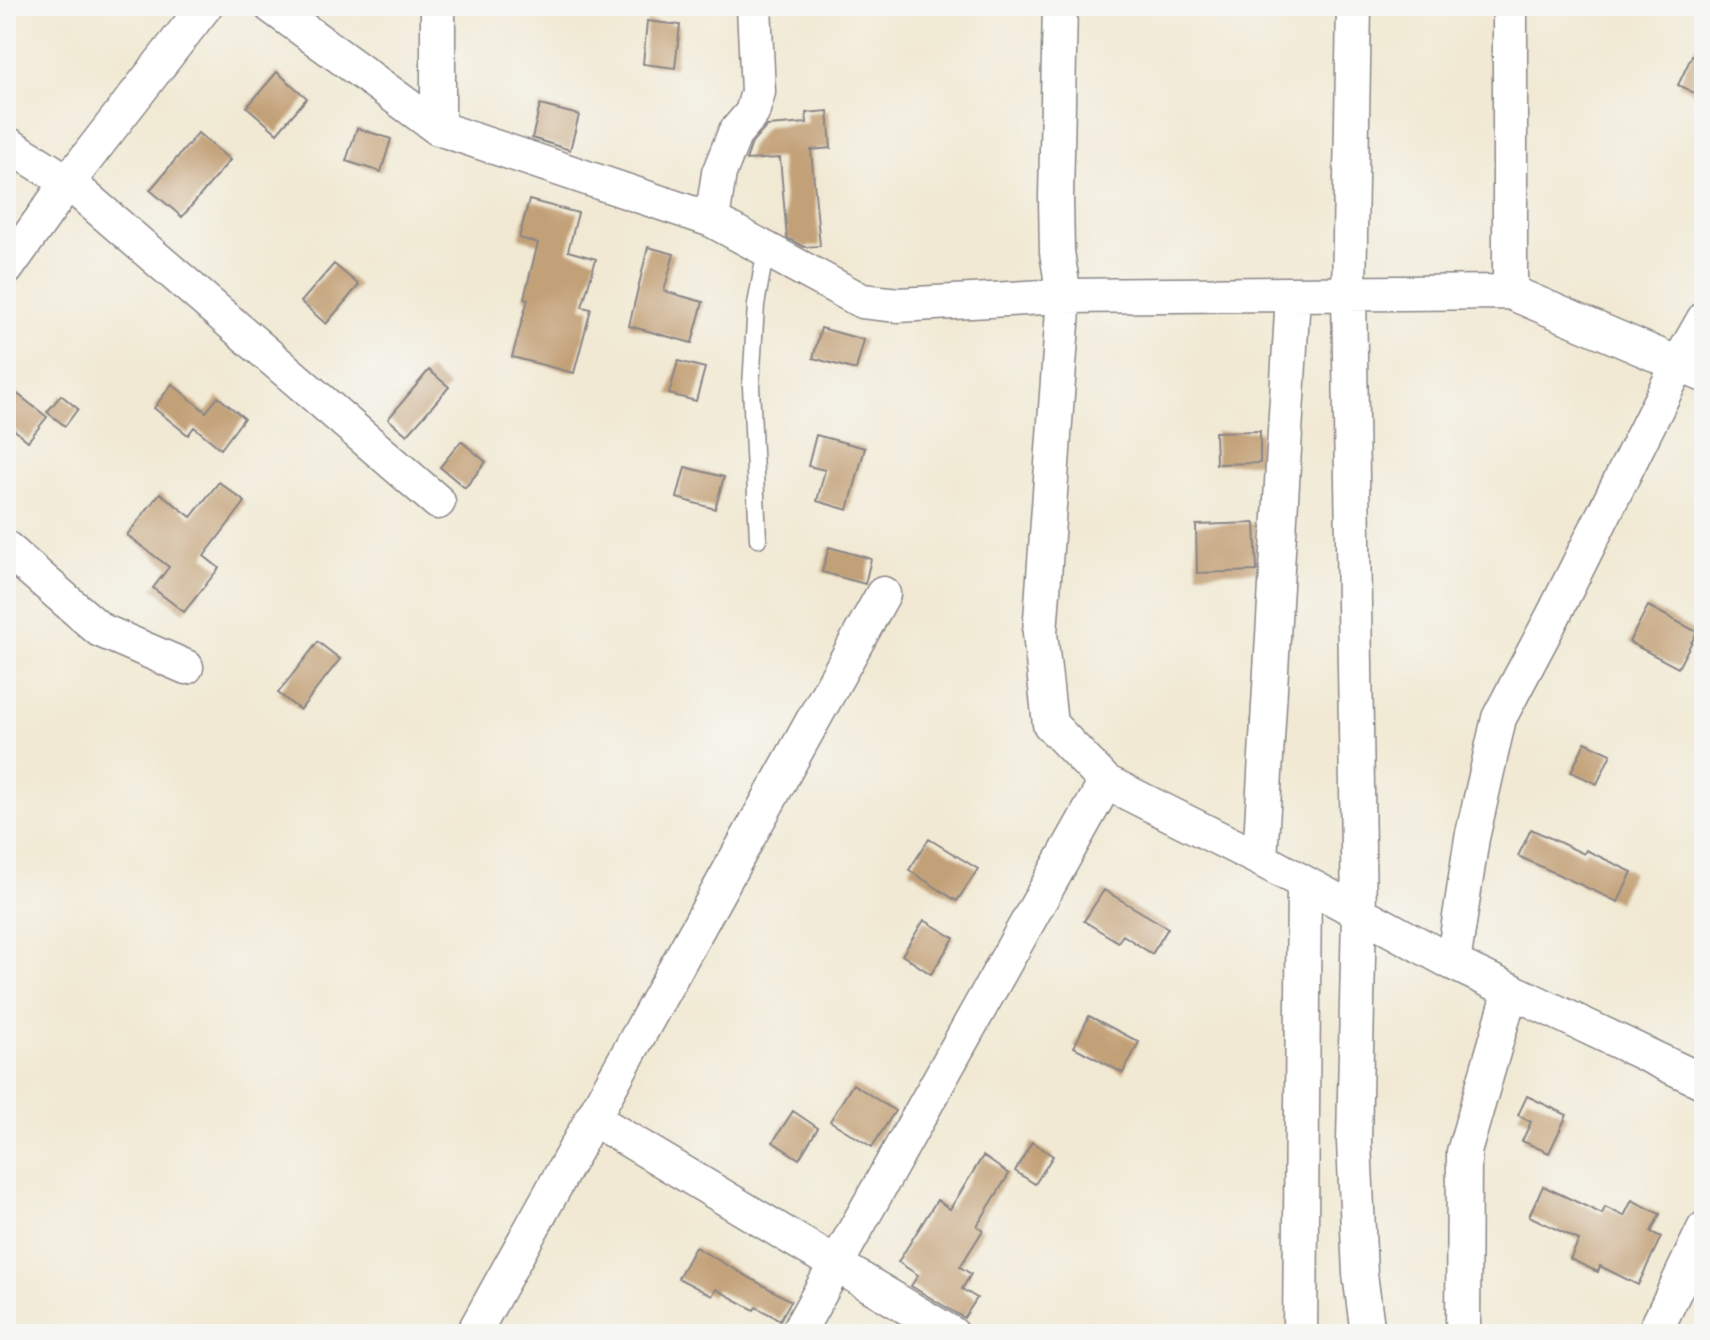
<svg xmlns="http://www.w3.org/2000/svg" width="1710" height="1340" viewBox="0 0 1710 1340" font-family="'Gochi Hand',sans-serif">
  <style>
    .building { fill: #c3a178 }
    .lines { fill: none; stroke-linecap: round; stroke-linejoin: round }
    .lane-casing { stroke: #8a8687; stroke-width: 19 }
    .street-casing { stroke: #8a8687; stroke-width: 37 }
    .lane { stroke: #fff; stroke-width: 16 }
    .street { stroke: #fff; stroke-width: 34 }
  </style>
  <rect width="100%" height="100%" fill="#f6f6f2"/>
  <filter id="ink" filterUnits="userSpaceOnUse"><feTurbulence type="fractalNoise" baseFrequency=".0125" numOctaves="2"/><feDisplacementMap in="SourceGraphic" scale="16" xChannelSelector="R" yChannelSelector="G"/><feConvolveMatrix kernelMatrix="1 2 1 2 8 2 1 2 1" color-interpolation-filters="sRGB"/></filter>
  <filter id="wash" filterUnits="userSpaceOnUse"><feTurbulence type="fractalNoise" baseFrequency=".006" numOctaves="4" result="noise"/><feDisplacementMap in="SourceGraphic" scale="32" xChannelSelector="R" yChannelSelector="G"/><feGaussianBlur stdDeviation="1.8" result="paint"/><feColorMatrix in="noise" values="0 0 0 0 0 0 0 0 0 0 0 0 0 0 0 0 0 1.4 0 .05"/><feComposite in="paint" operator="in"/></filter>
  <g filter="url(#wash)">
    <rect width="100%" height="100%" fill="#f1e9d3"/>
    <g id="blocks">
      <path class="building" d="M 647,21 L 680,25 L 675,68 L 643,64 Z
        M 1704,30 L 1704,98 L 1678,85 Z
        M 277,72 L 307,98 L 277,133 L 247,107 Z
        M 540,105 L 579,115 L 570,150 L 532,138 Z
        M 828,111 L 831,148 L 811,150 L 820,246 L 804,247 L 787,238 L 780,158 L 746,160 L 752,143 L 767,126 L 807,123 L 806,113 Z
        M 357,128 L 391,139 L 381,172 L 346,161 Z
        M 198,133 L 230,160 L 182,217 L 150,190 Z
        M 529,200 L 578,213 L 568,251 L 596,259 L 582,307 L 591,309 L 574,373 L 512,357 L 528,299 L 524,298 L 538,243 L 519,238 Z
        M 648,247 L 674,254 L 664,291 L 703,302 L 692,343 L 629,326 Z
        M 334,264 L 359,285 L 326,324 L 301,302 Z
        M 821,328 L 864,340 L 856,370 L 813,358 Z
        M 678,361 L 705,368 L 696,401 L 669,394 Z
        M 429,370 L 449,387 L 407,435 L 388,419 Z
        M 172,384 L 206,412 L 218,397 L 244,418 L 221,449 L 194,427 L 188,435 L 154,408 Z
        M 6,385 L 47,417 L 28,441 L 6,423 Z
        M 61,395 L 78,409 L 65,426 L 47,412 Z
        M 1260,431 L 1260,463 L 1216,464 L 1215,432 Z
        M 816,435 L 865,448 L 848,510 L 817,501 L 825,470 L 808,466 Z
        M 461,441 L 486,462 L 465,488 L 440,467 Z
        M 685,467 L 724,477 L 715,509 L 677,498 Z
        M 219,482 L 245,502 L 204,556 L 219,568 L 184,612 L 153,588 L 169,567 L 127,535 L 160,493 L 191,517 Z
        M 1255,523 L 1257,571 L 1197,573 L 1196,525 Z
        M 829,547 L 871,559 L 865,584 L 822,572 Z
        M 1648,606 L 1697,632 L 1678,668 L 1629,642 Z
        M 318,642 L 340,659 L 300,710 L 278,693 Z
        M 1585,742 L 1611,754 L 1597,784 L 1571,772 Z
        M 1531,829 L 1584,854 L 1586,850 L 1632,872 L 1618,902 L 1518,856 Z
        M 929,839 L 978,869 L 957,901 L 909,870 Z
        M 1104,890 L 1168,928 L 1152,954 L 1123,935 L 1118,942 L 1084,921 Z
        M 924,920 L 954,938 L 931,974 L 902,955 Z
        M 1089,1016 L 1139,1042 L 1123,1073 L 1074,1047 Z
        M 853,1084 L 895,1111 L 872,1147 L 830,1121 Z
        M 1527,1096 L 1567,1115 L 1549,1153 L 1522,1141 L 1531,1122 L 1518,1115 Z
        M 793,1111 L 818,1128 L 799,1159 L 773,1142 Z
        M 1032,1142 L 1053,1156 L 1035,1184 L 1015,1171 Z
        M 983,1156 L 1009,1174 L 977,1226 L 983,1230 L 960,1267 L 971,1274 L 962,1289 L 977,1298 L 964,1318 L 911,1286 L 918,1275 L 898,1262 L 937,1200 L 950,1209 Z
        M 1543,1186 L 1602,1214 L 1605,1207 L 1624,1216 L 1632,1200 L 1660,1214 L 1651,1232 L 1661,1237 L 1638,1285 L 1600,1266 L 1598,1272 L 1570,1259 L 1579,1240 L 1529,1216 Z
        M 695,1247 L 791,1301 L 780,1320 L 756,1307 L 754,1310 L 716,1289 L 712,1296 L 678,1278 Z"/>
    </g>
  </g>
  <g filter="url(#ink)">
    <use href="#blocks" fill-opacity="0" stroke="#8a8687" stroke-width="2"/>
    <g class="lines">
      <g class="lane-casing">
        <path id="lane" d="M 758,539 L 751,386 L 756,305 L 766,249"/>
      </g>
      <g class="street-casing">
        <path id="street" d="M 271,6 L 438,128 L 712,220 L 862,301 L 898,305 L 1064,296 L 1510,292 L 1704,375
          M 438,6 L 438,128
          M 1060,6 L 1056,198 L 1057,252 L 1064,296 L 1040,633 L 1050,724 L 1106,782 L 1260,859 L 1453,963 L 1704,1082
          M 1354,6 L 1349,294 L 1359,912 L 1354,1142 L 1360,1274 L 1368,1334
          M 6,143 L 68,182 L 438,502
          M 712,220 L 719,173 L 735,133 L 752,113 L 758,92 L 754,6
          M 6,269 L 68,182 L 205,6
          M 1510,292 L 1510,6
          M 6,548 L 100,630 L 186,667
          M 1260,859 L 1293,295
          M 1453,963 L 1472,838 L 1499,718 L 1553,616 L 1679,363 L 1704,319
          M 592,1118 L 952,1334
          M 473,1334 L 883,594
          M 797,1334 L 1106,782
          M 1300,1334 L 1304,883
          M 1463,1334 L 1464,1152 L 1511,990
          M 1654,1334 L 1704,1229"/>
      </g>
      <use href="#lane" class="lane"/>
      <use href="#street" class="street"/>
    </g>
  </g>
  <rect width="1710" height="1340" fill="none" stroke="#f6f6f2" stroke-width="32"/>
</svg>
